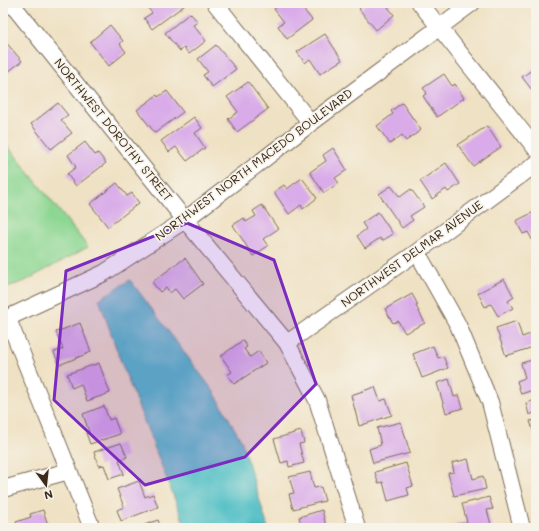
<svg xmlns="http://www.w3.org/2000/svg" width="539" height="531" viewBox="0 0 539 531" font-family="Mali,sans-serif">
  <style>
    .green { fill: #8dd793; stroke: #648058 }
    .water { fill: #52c0c6; stroke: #467572 }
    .building { fill: #d9ace9 }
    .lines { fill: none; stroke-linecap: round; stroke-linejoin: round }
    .minor-casing { stroke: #7a6a58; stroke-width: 18 }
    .minor { stroke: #fff; stroke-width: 16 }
    .marked { fill: #7b2cbf; fill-opacity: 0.2; stroke: #7b2cbf; stroke-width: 3; stroke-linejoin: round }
    .labels { text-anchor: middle; stroke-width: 3.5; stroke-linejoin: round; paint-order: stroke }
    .street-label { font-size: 12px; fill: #3b2a1e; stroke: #f7f3e8 }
  </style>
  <rect width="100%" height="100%" fill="#f7f3e8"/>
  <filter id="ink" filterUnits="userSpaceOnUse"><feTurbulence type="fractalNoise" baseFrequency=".025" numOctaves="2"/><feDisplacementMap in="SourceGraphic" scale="8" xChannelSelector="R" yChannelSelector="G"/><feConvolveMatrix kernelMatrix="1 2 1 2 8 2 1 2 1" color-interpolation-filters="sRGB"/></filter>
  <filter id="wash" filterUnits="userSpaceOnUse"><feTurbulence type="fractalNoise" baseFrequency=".012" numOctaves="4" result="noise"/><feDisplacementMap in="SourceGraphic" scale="16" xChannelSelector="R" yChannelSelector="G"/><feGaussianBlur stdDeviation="0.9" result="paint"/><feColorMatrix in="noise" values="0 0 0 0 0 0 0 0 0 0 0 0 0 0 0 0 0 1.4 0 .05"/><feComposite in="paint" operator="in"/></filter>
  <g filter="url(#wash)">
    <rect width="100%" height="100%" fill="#efe1c3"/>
    <path class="green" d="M 3,140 L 88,247 L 23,282 L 3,288 Z"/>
    <path class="water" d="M 130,280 L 214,392 L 242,442 L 268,528 L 186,528 L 121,362 L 99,299 Z"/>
    <g id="blocks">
      <path class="building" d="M 144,3 L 183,3 L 185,5 L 152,29 L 144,18 L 152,13 Z
        M 282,3 L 291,3 L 294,8 L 299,4 L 312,20 L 287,39 L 278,26 L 284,22 L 274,9 Z
        M 367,3 L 391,3 L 392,4 L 388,7 L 394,15 L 376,30 L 359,9 Z
        M 190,13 L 198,22 L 193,25 L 206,41 L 189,54 L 184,48 L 180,51 L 165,33 Z
        M 110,25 L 123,41 L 120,44 L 126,52 L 109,66 L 90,42 Z
        M 325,34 L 342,60 L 320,74 L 310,59 L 305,63 L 297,52 Z
        M 3,39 L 22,61 L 3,76 Z
        M 216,45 L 236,69 L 212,87 L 203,75 L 208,72 L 198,59 Z
        M 536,67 L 536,93 L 535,94 L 522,77 Z
        M 444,74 L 452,86 L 455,84 L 464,98 L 437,117 L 423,96 L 427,93 L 423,88 Z
        M 248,82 L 268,109 L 237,132 L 228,119 L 238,112 L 227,97 Z
        M 167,91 L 183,112 L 155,133 L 137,110 L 157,95 L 158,97 Z
        M 58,103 L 68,115 L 61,120 L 72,133 L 51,149 L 31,124 Z
        M 402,103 L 421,130 L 406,141 L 402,135 L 390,144 L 377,126 L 393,114 L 391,111 Z
        M 194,117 L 202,128 L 195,133 L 205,148 L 187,161 L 176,147 L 169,152 L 161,141 Z
        M 487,126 L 501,147 L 473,166 L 458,145 Z
        M 85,142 L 95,155 L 98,153 L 106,163 L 76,186 L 67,174 L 76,167 L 68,155 Z
        M 333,148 L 347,170 L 335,178 L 339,183 L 324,193 L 310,172 L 326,161 L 323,155 Z
        M 446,163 L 460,184 L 448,192 L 446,189 L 432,199 L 420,181 Z
        M 302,178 L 317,198 L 303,209 L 301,205 L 289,214 L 274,192 L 284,185 L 287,189 Z
        M 117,183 L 127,196 L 132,193 L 139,203 L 108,227 L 90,204 Z
        M 391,186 L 400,197 L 411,189 L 424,207 L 410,216 L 413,220 L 402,228 L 379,194 Z
        M 262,205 L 278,229 L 263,239 L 268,246 L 253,256 L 233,225 L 244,218 L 246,222 L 256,216 L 253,211 Z
        M 536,211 L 536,247 L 528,232 L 523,234 L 516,221 Z
        M 378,212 L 393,234 L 382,241 L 380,238 L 365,248 L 357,236 L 366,229 L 362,223 Z
        M 185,258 L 203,284 L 183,299 L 175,289 L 170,293 L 166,287 L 160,292 L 152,282 Z
        M 504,279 L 514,297 L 508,301 L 513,308 L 498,316 L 491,304 L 485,307 L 478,293 Z
        M 412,294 L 418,305 L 416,306 L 425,323 L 405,333 L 398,321 L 393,323 L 385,309 Z
        M 517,321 L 522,337 L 536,332 L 536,346 L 506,356 L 496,328 Z
        M 80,323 L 91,352 L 59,365 L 54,352 L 63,349 L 56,332 Z
        M 243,340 L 247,347 L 244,349 L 250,357 L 259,351 L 266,363 L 234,384 L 227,375 L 232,372 L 221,356 Z
        M 433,346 L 438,358 L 443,356 L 448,368 L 422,378 L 413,354 Z
        M 536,359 L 536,389 L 521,394 L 517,381 L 525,378 L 521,363 Z
        M 99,363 L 110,393 L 87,401 L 81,384 L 72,388 L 67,374 Z
        M 449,379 L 454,397 L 459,395 L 463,408 L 446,413 L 437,383 Z
        M 375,387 L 380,401 L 386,399 L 392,415 L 359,426 L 351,395 Z
        M 536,400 L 536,417 L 535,417 L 534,413 L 529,415 L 526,403 Z
        M 104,406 L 109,420 L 114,418 L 120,434 L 90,444 L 86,433 L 89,432 L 83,414 Z
        M 536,420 L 536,433 L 534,433 L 530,421 Z
        M 401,422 L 410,453 L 373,463 L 369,449 L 381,445 L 377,428 Z
        M 301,431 L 304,443 L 299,444 L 304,463 L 289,467 L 288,461 L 281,463 L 274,439 Z
        M 121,443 L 127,457 L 119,460 L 124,474 L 109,479 L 104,465 L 99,466 L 94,452 Z
        M 468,459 L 473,479 L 483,476 L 486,489 L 454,496 L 448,473 L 454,472 L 452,463 Z
        M 406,463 L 413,486 L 407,488 L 409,495 L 388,501 L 383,482 L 378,483 L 375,472 Z
        M 310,472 L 314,488 L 321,487 L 325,501 L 293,509 L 289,494 L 294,493 L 289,477 Z
        M 139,481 L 145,497 L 153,494 L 158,507 L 121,521 L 117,510 L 124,507 L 117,489 Z
        M 489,497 L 493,509 L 487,510 L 492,528 L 456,528 L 455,525 L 467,522 L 462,504 Z
        M 43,510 L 49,528 L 18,528 L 16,522 L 31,517 L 30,514 Z
        M 322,510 L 326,526 L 329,525 L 329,528 L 302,528 L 299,517 Z
        M 158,520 L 161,528 L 136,528 Z"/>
    </g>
  </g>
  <g filter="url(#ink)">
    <use href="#blocks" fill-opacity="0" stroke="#7a6a58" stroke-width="1"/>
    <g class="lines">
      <g class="minor-casing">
        <path id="minor" d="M 11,3 L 185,220 L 287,343 L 317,400 L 357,528
          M 215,3 L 311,123
          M 420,3 L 536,149
          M 417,252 L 458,325 L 490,402 L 522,528
          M 8,319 L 92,528
          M 3,320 L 104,273 L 185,220 L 311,123 L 472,3
          M 287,343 L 417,252 L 536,164
          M 3,489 L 69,471"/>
      </g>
      <use href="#minor" class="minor"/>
    </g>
  </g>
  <path class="marked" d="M 187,223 L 274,260 L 316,384 L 245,457 L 145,485 L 54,400 L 66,271 Z"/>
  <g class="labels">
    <g class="street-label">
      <text transform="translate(113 130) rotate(51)" y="4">NORTHWEST DOROTHY STREET</text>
      <text transform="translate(254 165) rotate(-37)" y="4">NORTHWEST NORTH MACEDO BOULEVARD</text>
      <text transform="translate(412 254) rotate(-36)" y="4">NORTHWEST DELMAR AVENUE</text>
    </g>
  </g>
  <rect width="539" height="531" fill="none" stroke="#f7f3e8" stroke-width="16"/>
  <g transform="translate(46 485) rotate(165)" stroke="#f7f3e8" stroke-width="3" paint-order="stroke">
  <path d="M0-3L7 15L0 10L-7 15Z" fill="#3b2a1e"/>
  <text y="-6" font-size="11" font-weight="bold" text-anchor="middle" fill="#3b2a1e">N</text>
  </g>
</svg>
